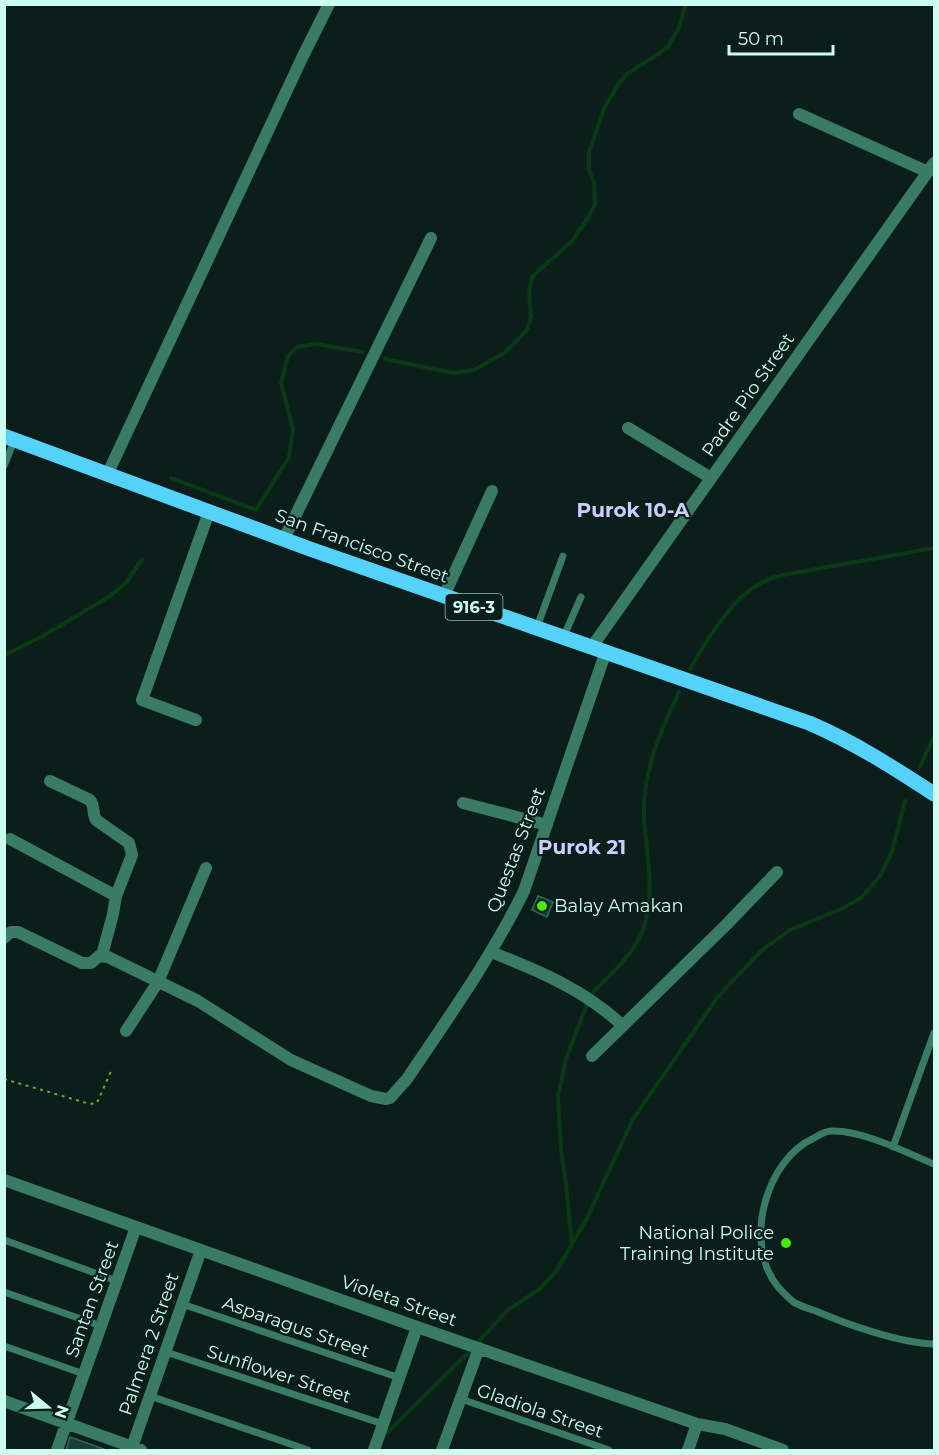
<svg xmlns="http://www.w3.org/2000/svg" width="939" height="1455" viewBox="0 0 939 1455" font-family="Montserrat,sans-serif">
  <style>
    .lines { fill: none; stroke-linecap: round; stroke-linejoin: round }
    .stream { stroke: #0a3916; stroke-width: 4 }
    .building { fill: #193e37; stroke: #2c695e; stroke-width: 1.5 }
    .path { stroke: #68ab31; stroke-width: 2; stroke-dasharray: 3 4.5; stroke-linecap: butt }
    .lane { stroke: #397b64; stroke-width: 7 }
    .street { stroke: #397b64; stroke-width: 12 }
    .primary { stroke: #55d2fa; stroke-width: 15 }
    .poi-dot { fill: #49ec08; stroke: #0c1e1a; stroke-width: 2 }
    .labels { text-anchor: middle; stroke-width: 4.5; stroke-linejoin: round; paint-order: stroke }
    .shield { fill: #0c1e1a; stroke: #92bab0; stroke-width: 1.5 }
    .shield-label { font-size: 16px; font-weight: bold; fill: #cbfdf0 }
    .street-label { font-size: 18px; fill: #cbfdf0; stroke: #0c1e1a }
    .poi-label { font-size: 18px; fill: #cbfdf0; stroke: #0c1e1a; text-anchor: start }
    .neighbourhood-label { font-size: 20px; font-weight: bold; fill: #cdcefd; stroke: #0c1e1a }
  </style>
  <rect width="100%" height="100%" fill="#0c1e1a"/>
  <g class="lines">
    <path class="stream" d="M 385,359 L 453,373 L 474,370 L 506,352 L 518,340 L 527,329 L 531,317 L 529,293 L 532,277 L 572,241 L 588,218 L 595,204 L 594,183 L 589,169 L 589,152 L 604,109 L 618,84 L 627,74 L 667,48 L 678,30 L 686,4
      M 171,478 L 256,510 L 289,457 L 293,429 L 281,383 L 288,356 L 297,347 L 316,344 L 362,352
      M 4,655 L 41,637 L 110,596 L 126,583 L 142,559
      M 690,669 C 707,640 733,595 765,581 C 772,577 780,576 788,574 L 934,548
      M 920,767 L 934,736
      M 593,993 C 609,976 634,954 642,932 C 656,896 647,857 644,819 C 642,774 660,731 679,692
      M 572,1246 L 566,1184 L 561,1150 L 558,1097 L 566,1059 L 587,1004
      M 478,1342 L 508,1310 L 540,1289 L 557,1270 L 587,1218 L 633,1119 L 717,998 L 761,951 L 790,930 L 841,909 L 861,898 L 880,876 L 892,852 L 905,801
      M 387,1433 L 469,1352"/>
  </g>
  <path class="building" d="M 538,896 L 553,902 L 547,917 L 532,910 Z
    M 70,1437 L 104,1449 L 104,1450 L 66,1450 Z"/>
  <g class="lines">
    <path class="path" d="M 4,1079 L 90,1104 L 97,1103 L 112,1069"/>
    <path class="lane" d="M 4,466 L 14,441
      M 537,627 L 563,556
      M 563,638 L 581,597
      M 893,1147 L 934,1033
      M 934,1164 C 907,1153 860,1129 831,1131 C 825,1131 819,1135 814,1138 C 765,1160 743,1244 778,1287 C 783,1292 789,1299 795,1303 C 801,1306 809,1309 816,1311 C 848,1325 900,1343 934,1344
      M 4,1240 L 117,1281
      M 4,1292 L 101,1326
      M 182,1304 L 400,1378
      M 4,1346 L 84,1374
      M 166,1352 L 383,1424
      M 150,1396 L 308,1450
      M 461,1399 L 609,1450"/>
    <path class="street" d="M 799,114 L 928,172
      M 628,428 L 711,478
      M 107,475 L 302,58 L 329,4
      M 284,539 L 431,238
      M 444,596 L 492,491
      M 591,648 L 934,163
      M 196,720 L 142,700 L 209,512
      M 50,781 L 90,800 C 95,806 92,813 96,820 L 129,843 L 132,855 L 116,896 L 113,914 L 102,955
      M 463,803 L 547,825
      M 10,839 L 116,896
      M 4,938 L 11,932 L 18,932 L 82,963 L 91,963 L 99,956 L 108,957 L 198,1001 L 291,1060 L 371,1096 L 386,1099 L 390,1098 L 407,1079 C 448,1018 491,958 524,891 L 605,654
      M 491,952 C 539,971 585,990 623,1026
      M 126,1031 L 158,982 L 206,868
      M 592,1056 L 726,925 L 777,872
      M 4,1180 L 417,1327 L 697,1424 L 725,1429 L 783,1450
      M 4,1401 L 141,1450
      M 57,1450 L 136,1227
      M 131,1450 L 201,1250
      M 374,1450 L 417,1327
      M 442,1450 L 479,1348
      M 688,1450 L 697,1424"/>
    <path class="primary" d="M 4,436 L 310,549 L 809,723 C 854,742 894,768 934,794"/>
  </g>
  <g class="poi-dot">
    <circle cx="542" cy="906" r="6"/>
    <circle cx="786" cy="1243" r="6"/>
  </g>
  <g class="labels">
    <rect class="shield" x="445.5" y="594" width="57" height="26" rx="4.5"/>
    <g class="shield-label">
      <text x="474" y="613">916-3</text>
    </g>
    <g class="street-label">
      <text transform="translate(748 395) rotate(-55)" y="6">Padre Pio Street</text>
      <text transform="translate(362 546) rotate(20)" y="6">San Francisco Street</text>
      <text transform="translate(516 850) rotate(-69)" y="6">Questas Street</text>
      <text transform="translate(92 1299) rotate(-70)" y="6">Santan Street</text>
      <text transform="translate(399 1301) rotate(19)" y="6">Violeta Street</text>
      <text transform="translate(296 1327) rotate(19)" y="6">Asparagus Street</text>
      <text transform="translate(149 1344) rotate(-71)" y="6">Palmera 2 Street</text>
      <text transform="translate(279 1374) rotate(18)" y="6">Sunflower Street</text>
      <text transform="translate(540 1411) rotate(19)" y="6">Gladiola Street</text>
    </g>
    <g class="poi-label">
      <text x="554" y="912">Balay Amakan</text>
      <text x="774" y="1239" text-anchor="end">National Police<tspan x="774" dy="21">Training Institute</tspan></text>
    </g>
    <g class="neighbourhood-label">
      <text x="633" y="517">Purok 10-A</text>
      <text x="582" y="854">Purok 21</text>
    </g>
  </g>
  <rect width="939" height="1455" fill="none" stroke="#cbfdf0" stroke-width="12"/>
  <g transform="translate(48 1407) rotate(109)" stroke="#0c1e1a" stroke-width="4.5" paint-order="stroke">
  <path d="M0-4.5L10 22L0 15L-10 22Z" fill="#cbfdf0"/>
  <text y="-9" font-size="16" font-weight="bold" text-anchor="middle" fill="#cbfdf0">N</text>
  </g>
  <path d="M729 45v9h104v-9" fill="none" stroke="#cbfdf0" stroke-width="3"/>
  <text x="738" y="45" font-size="18" fill="#cbfdf0" stroke="#0c1e1a" stroke-width="4.5" paint-order="stroke">50 m</text>
</svg>
